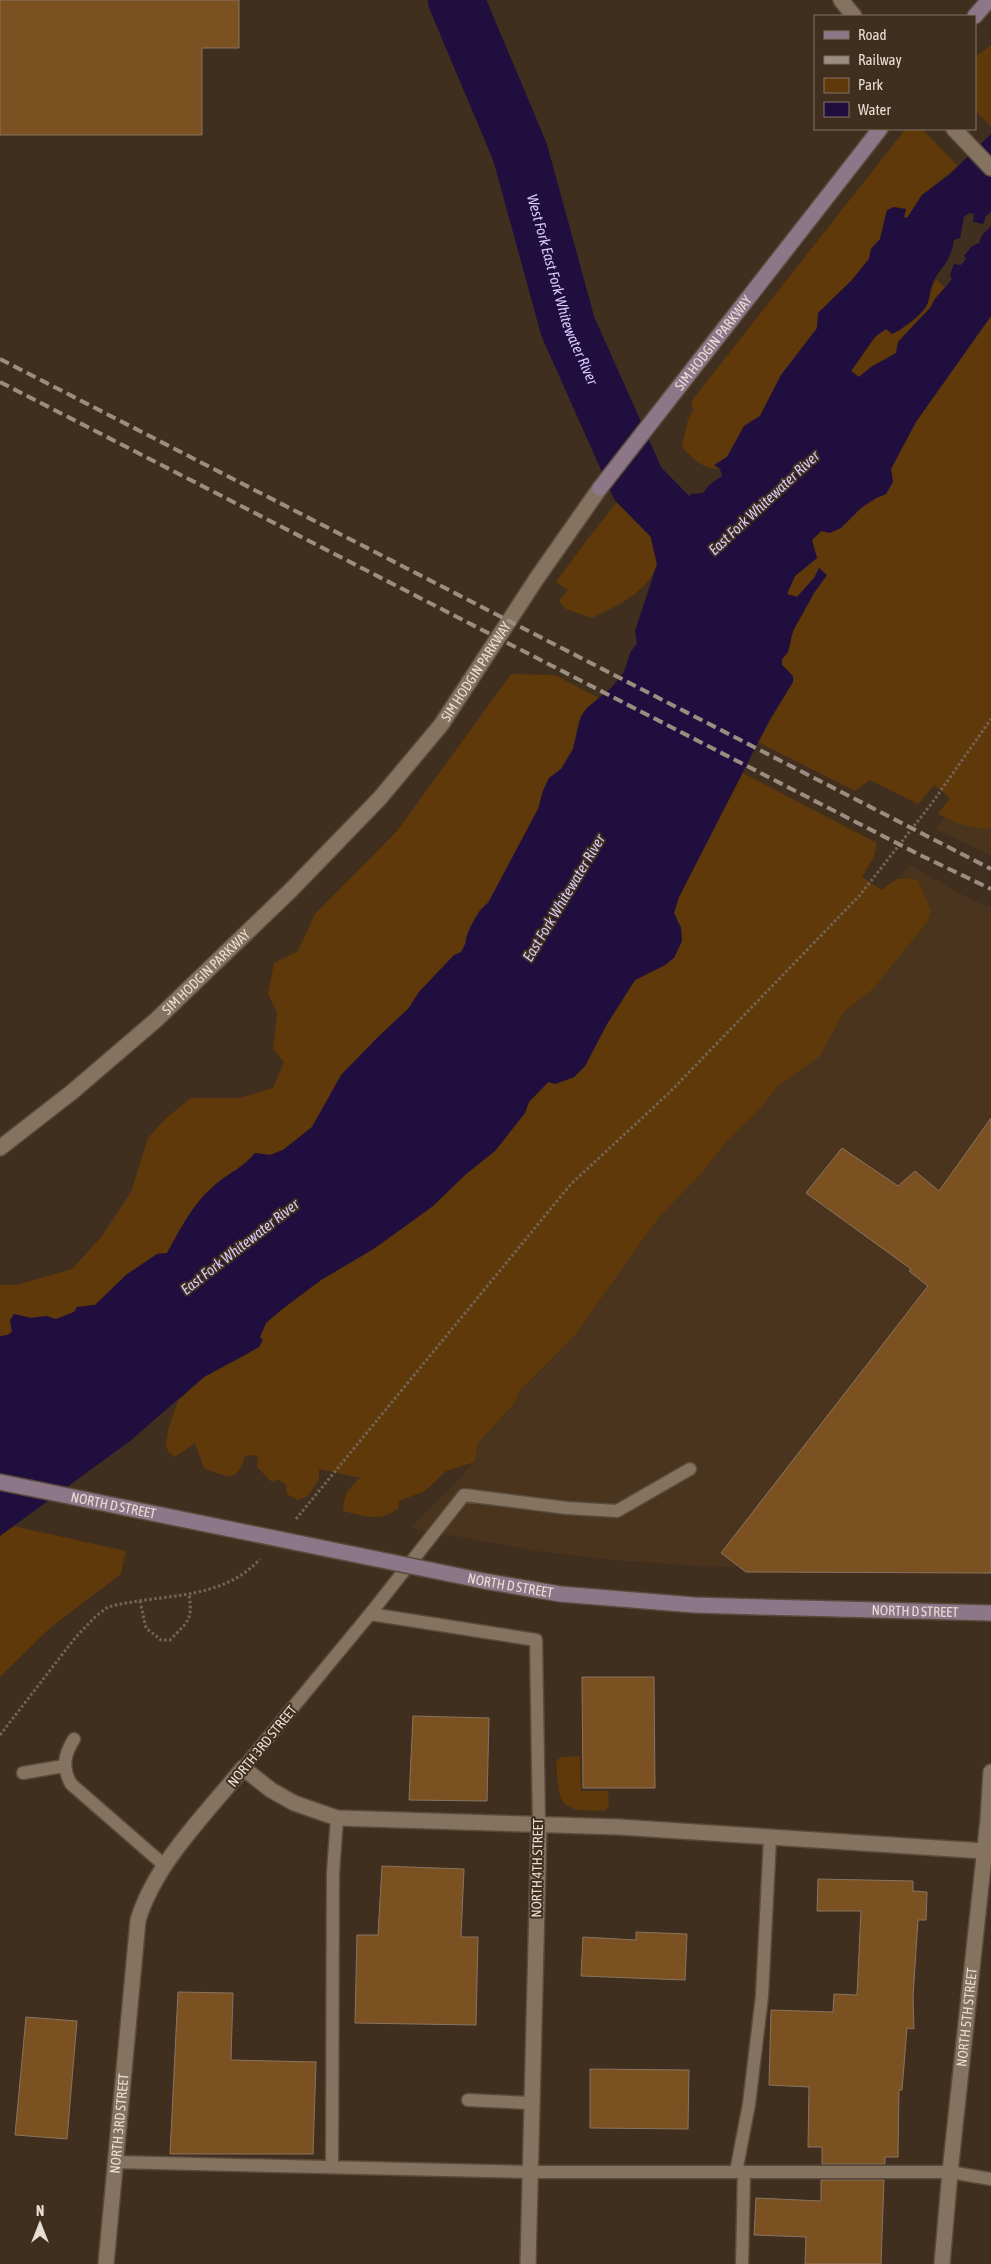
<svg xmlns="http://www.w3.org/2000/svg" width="991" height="2264" viewBox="0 0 991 2264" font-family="'Asap Condensed',sans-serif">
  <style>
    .built { fill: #4a341e }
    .green { fill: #5f3909 }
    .water { fill: #200e3e }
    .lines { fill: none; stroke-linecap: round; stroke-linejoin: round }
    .river { stroke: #200e3e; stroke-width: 56 }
    .building { fill: #7c5121; stroke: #887461 }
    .lane-casing { stroke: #594b3c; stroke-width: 15 }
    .street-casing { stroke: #594b3c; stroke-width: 18 }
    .secondary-casing { stroke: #594b3c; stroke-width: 18 }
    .path { stroke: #736455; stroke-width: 3; stroke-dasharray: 2.5 2.5; stroke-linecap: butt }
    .lane { stroke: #86735f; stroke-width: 12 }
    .street { stroke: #86735f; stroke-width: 15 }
    .secondary { stroke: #8e7689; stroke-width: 15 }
    .rail { stroke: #9b8d80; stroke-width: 4; stroke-dasharray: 10 5; stroke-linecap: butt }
    .secondary-bridge-casing { stroke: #594b3c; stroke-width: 18; stroke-linecap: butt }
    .secondary-bridge { stroke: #8e7689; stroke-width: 15 }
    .labels { text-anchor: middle; stroke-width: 4; stroke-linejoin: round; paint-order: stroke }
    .street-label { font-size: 14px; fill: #e9ded4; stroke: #402f1e }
    .water-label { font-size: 15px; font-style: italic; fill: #d6cbfd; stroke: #402f1e }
  </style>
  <rect width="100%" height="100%" fill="#402f1e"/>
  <path class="built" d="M 945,817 L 977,829 L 991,829 L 991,856 L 936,829 Z
    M 910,865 L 968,898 L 991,908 L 991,1571 L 697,1566 L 614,1560 L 537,1551 L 411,1528 L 475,1462 L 478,1443 L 514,1404 L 519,1392 L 575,1335 L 659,1217 L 701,1174 L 727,1141 L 760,1109 L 778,1086 L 819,1056 L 844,1012 L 873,989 L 908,877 L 899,878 Z"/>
  <path class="green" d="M 991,45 L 991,126 L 975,111 L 975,57 Z
    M 909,129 L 922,129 L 958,166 L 922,195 L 907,219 L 904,217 L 906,210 L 886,214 L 880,239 L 871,249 L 869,259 L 852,280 L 818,313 L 818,328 L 781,375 L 760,416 L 744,426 L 727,457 L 715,465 L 720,469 C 702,469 694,459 682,447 L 688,419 L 694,409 L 691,406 L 693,399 L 904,131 Z
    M 936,279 L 945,287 L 935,299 L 930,308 L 904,335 L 896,353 L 871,367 L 859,377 L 851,371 C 860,361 865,346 875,337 C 890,323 910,328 925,308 C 931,300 930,288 936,279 Z
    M 991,316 L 991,829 C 971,829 956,823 938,814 L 950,798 L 934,785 L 918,804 L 870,780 L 855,791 L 758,742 L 793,682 L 793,676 L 782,665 L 782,659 L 788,652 L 793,631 L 814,593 L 827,575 L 814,578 L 797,597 L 786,594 L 795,576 L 817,558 L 812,540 L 822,531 L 841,528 L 861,508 L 876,498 L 886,494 L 893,482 L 891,469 L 916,421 Z
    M 625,492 C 637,503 643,516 648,531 C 652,542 658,554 656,565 C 652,590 613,608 592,618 L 566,609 L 559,601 L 568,590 L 556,582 L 586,541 Z
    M 511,674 L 555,675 L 599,698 L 587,708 L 578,723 L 573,749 L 561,769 L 549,778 L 543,791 L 538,809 L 488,903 C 473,911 468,938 461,953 L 454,955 L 419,992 L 408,1009 L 379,1036 L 342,1075 L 312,1127 L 283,1150 L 270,1155 L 254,1153 C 244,1167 229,1173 216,1184 C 193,1203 181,1228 167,1253 L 157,1254 L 126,1275 L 95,1305 L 77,1307 L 74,1312 L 56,1319 L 46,1316 L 31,1318 L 14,1314 L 10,1321 L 12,1332 L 8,1336 L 0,1336 L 0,1285 L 17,1285 L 72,1269 L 102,1236 L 131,1192 L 148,1138 L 166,1118 L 191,1098 L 240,1098 L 273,1088 L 284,1062 L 273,1049 L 277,1013 L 268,994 L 274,963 L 298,951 L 315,914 L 397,831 Z
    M 743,773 L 877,843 L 874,857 L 862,877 L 882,890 C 896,878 899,876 918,880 L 931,911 L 928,921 L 873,989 L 844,1012 L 820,1056 L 778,1086 L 760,1109 L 727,1141 L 701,1174 L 659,1217 L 575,1335 L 519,1392 L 514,1404 L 478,1443 L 475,1462 L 446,1471 L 425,1491 L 399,1501 L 398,1509 C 380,1522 363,1516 343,1511 C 345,1491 347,1491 360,1478 L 319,1469 L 319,1479 L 308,1496 L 298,1500 L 287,1494 L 286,1485 L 278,1479 L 272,1482 L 257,1467 L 258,1458 L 255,1455 L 245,1456 C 237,1484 227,1477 204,1468 L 195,1443 L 175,1457 L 168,1452 L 166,1444 L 168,1430 L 178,1401 L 204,1377 L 248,1354 L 260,1337 L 266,1323 L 281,1310 L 321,1280 L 375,1248 L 433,1206 L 466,1174 L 495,1151 L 525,1113 L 529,1102 L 549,1082 L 555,1084 L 574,1077 L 585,1066 L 607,1024 L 635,980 L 665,965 L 681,928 L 674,913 L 679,897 Z
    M 13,1526 L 126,1551 L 121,1574 L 51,1627 L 0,1677 L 0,1536 Z
    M 580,1756 L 581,1791 L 608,1791 L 609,1806 L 604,1811 C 580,1810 560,1814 558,1784 C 557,1776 556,1768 557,1760 L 562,1757 Z"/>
  <path class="water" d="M 991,134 L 991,212 L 986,216 L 983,224 L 973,222 L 974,214 L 969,213 L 964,217 L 960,238 L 954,240 C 950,265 940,266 932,285 C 929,292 930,302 925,308 C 920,316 900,331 892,334 L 886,329 L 875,337 L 851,371 L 859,377 L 871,367 L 896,353 L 898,342 L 930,308 L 935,299 L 952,279 L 950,275 L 954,264 L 961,265 L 966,259 L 964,256 L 972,246 L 979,243 L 982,235 L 991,226 L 991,316 L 916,422 L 891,469 L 893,482 L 886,494 L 876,498 L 861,508 L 841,528 L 830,533 L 821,531 L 812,540 L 817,558 L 795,576 L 787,594 L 797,597 L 814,578 L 819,568 L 827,575 L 814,593 L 793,631 L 788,652 L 782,659 L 782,665 L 793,676 L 793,682 L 770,719 L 679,897 L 674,913 L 681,928 L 682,941 L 674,958 L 665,965 L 635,980 L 607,1024 L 585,1066 L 574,1077 L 555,1084 L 548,1082 L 529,1102 L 525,1113 L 495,1151 L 466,1174 L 433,1206 L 375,1248 L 321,1280 L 281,1310 L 266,1323 L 260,1337 L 263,1340 L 259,1347 L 204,1377 L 130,1441 L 0,1536 L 0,1336 L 7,1335 L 12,1332 L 10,1320 L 14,1314 L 31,1318 L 46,1316 L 56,1319 L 74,1312 L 77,1307 L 95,1305 L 126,1275 L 157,1254 L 167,1253 C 181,1228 193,1203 216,1184 C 229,1173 244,1167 255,1153 L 270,1155 L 283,1150 L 312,1127 L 341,1075 L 379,1036 L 408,1009 L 419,992 L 454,955 L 461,952 L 466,943 C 464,936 480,907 488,903 L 538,809 L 543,791 L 549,778 L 561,769 L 573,749 L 581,716 L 587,708 L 612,687 L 624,672 L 630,653 L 637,643 L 635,631 L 657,564 L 651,539 L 691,494 L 703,493 L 709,485 L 722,476 L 720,469 L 714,465 L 727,457 L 744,426 L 760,416 L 781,375 L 817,328 L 818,313 L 852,280 L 869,259 L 871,249 L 880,239 L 887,210 L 894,207 L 906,209 L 904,217 L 907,218 L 922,195 L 949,175 Z"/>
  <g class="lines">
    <path class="river" id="s1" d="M 456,0 L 520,152 L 568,327 L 638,484 L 707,554"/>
  </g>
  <path class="building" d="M 0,0 L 239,0 L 239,48 L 202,48 L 202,135 L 0,135 Z
    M 991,1118 L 991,1573 L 746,1572 L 721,1553 L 928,1286 L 909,1271 L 911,1269 L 806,1193 L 842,1148 L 898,1186 L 915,1171 L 939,1191 Z
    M 582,1677 L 654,1677 L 655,1788 L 583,1788 Z
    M 413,1716 L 489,1718 L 487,1801 L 409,1800 Z
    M 382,1866 L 464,1869 L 461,1937 L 478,1937 L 476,2025 L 355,2023 L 357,1935 L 378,1935 Z
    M 818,1879 L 913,1881 L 913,1891 L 927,1892 L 926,1920 L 918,1920 L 913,1997 L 914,2029 L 907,2028 L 902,2090 L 899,2090 L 898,2157 L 885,2157 L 885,2164 L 822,2164 L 822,2147 L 808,2147 L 809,2087 L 769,2085 L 771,2010 L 833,2012 L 834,1994 L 857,1995 L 861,1911 L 817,1911 Z
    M 636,1932 L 687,1934 L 685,1980 L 581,1976 L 583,1937 L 636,1940 Z
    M 178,1992 L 233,1993 L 231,2060 L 316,2062 L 313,2154 L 170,2154 Z
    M 26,2017 L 77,2021 L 67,2139 L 15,2135 Z
    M 590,2069 L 689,2070 L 688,2129 L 590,2128 Z
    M 821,2180 L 884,2180 L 881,2264 L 805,2264 L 806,2237 L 754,2235 L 756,2198 L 821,2201 Z"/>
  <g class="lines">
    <g class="lane-casing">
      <path id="lane" d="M 370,1614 L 536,1640 L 539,1824
        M 74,1739 C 64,1755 62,1767 71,1784 L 164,1865
        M 243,1768 L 370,1614 L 464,1495 L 567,1508 L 617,1511 L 690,1469
        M 23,1773 L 64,1766
        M 468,2100 L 531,2103
        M 114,2162 L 529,2172 L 950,2172 L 991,2179
        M 332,2167 L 333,1873 L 337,1818
        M 736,2172 L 749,2104 L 762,1996 L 770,1838
        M 742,2264 L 744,2172"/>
    </g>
    <g class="street-casing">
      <g id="street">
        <path d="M 841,0 L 854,16"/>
        <path d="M 954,129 L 991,168"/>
        <path id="s2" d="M 0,1148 L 72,1092 L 156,1020 L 291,890 L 380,798 L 441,725 L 537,578 L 600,488"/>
        <path id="s3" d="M 106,2264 L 138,1920 C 156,1862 206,1814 243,1768 L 271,1790 L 294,1803 L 337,1818 L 619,1827 L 984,1851"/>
        <path d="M 528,2264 L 539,1824"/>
        <path id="s4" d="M 942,2264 L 950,2172 L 988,1820 L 991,1772"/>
      </g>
    </g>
    <g class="secondary-casing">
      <g id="secondary">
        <path d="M 975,16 L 989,0"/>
        <path id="s5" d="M 600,488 L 880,129"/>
        <path d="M 0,1482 L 39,1490"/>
        <path id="s6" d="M 761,1607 L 991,1613"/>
      </g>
    </g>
    <path class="path" d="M 296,1519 L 571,1184 L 669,1093 L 860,895 L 932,803 L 991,719
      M 140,1601 L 146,1628 L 161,1640 L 170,1640 C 188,1621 193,1621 189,1594
      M 0,1735 L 75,1638 L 96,1616 L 108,1607 C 160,1593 221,1602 260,1559"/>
    <use href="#lane" class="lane"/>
    <use href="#street" class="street"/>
    <use href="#secondary" class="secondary"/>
    <path class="rail" d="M 0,359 L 991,869
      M 0,382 L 920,855 L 991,889"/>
    <g class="secondary-bridge-casing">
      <g id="secondary-bridge">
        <path id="s7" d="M 39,1490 L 484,1581 L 560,1594 L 694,1605 L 761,1607"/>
      </g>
    </g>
    <use href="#secondary-bridge" class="secondary-bridge"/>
  </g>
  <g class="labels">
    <g class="street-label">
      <text dy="5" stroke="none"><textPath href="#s5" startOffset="184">SIM HODGIN PARKWAY</textPath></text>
      <text dy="5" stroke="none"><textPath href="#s2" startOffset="676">SIM HODGIN PARKWAY</textPath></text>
      <text dy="5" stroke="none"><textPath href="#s2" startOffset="271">SIM HODGIN PARKWAY</textPath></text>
      <text dy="5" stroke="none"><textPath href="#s7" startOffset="76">NORTH D STREET</textPath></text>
      <text dy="5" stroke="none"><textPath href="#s7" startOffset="481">NORTH D STREET</textPath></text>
      <text dy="5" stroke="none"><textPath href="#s6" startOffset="154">NORTH D STREET</textPath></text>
      <text transform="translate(262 1746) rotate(-51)" y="5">NORTH 3RD STREET</text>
      <text transform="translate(537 1868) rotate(-89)" y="5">NORTH 4TH STREET</text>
      <text dy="5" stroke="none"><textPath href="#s4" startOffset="248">NORTH 5TH STREET</textPath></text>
      <text dy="5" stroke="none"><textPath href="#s3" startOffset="141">NORTH 3RD STREET</textPath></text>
    </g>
    <g class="water-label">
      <text dy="5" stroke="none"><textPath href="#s1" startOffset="309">West Fork East Fork Whitewater River</textPath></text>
      <text transform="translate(764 503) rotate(-43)" y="5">East Fork Whitewater River</text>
      <text transform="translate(564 898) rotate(-59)" y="5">East Fork Whitewater River</text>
      <text transform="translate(240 1247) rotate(-38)" y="5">East Fork Whitewater River</text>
    </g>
  </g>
  <rect x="814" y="15" width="162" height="115" fill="#402f1e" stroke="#847567"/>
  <rect x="824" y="31" width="25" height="8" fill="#8e7689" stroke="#847567"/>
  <text x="858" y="40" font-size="15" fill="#e9ded4">Road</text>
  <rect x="824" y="56" width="25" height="8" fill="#9b8d80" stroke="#847567"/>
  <text x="858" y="65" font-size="15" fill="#e9ded4">Railway</text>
  <rect x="824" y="78" width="25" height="15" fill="#5f3909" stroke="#847567"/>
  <text x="858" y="90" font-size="15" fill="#e9ded4">Park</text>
  <rect x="824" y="102" width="25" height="15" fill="#200e3e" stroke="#847567"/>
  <text x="858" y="115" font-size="15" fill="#e9ded4">Water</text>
  <g transform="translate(40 2224)" stroke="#402f1e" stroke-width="4" paint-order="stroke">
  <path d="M0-4L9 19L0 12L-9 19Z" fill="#e9ded4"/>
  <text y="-8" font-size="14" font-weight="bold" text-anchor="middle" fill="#e9ded4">N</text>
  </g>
</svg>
